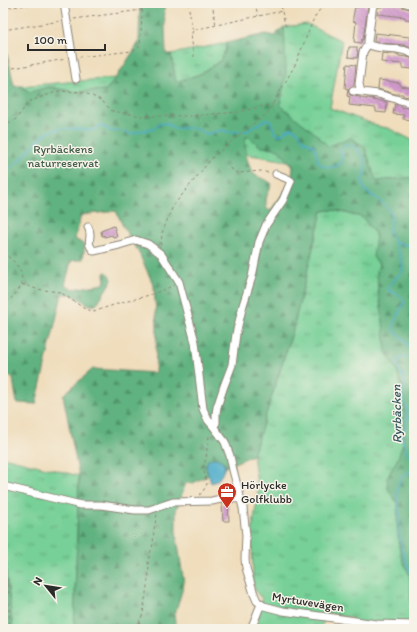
<svg xmlns="http://www.w3.org/2000/svg" width="417" height="632" viewBox="0 0 417 632" font-family="Itim,sans-serif">
  <style>
    .grass { fill: url(#grass-tufts); stroke: #517e61 }
    .forest { fill: url(#forest-firs); stroke: #466e56; fill-rule: evenodd }
    .water { fill: #4aabc9; stroke: #3a6b7a }
    .lines { fill: none; stroke-linecap: round; stroke-linejoin: round }
    .stream { stroke: #4aabc9; stroke-width: 1.5 }
    .building { fill: url(#building-back-hatch) }
    .minor-casing { stroke: #8d8474; stroke-width: 9 }
    .path { stroke: #8d8474; stroke-width: 1; stroke-dasharray: 3 3; stroke-linecap: butt }
    .minor { stroke: #fff; stroke-width: 7 }
    .labels { text-anchor: middle; stroke-width: 3; stroke-linejoin: round; paint-order: stroke }
    .park-label { font-size: 12px; fill: #425d4b; stroke: #f7f3e8 }
    .poi-label { font-size: 12px; fill: #2b2b2b; stroke: #f7f3e8; text-anchor: start }
    .street-label { font-size: 12px; fill: #2b2b2b; stroke: #f7f3e8 }
    .water-label { font-size: 13px; font-style: italic; fill: #365862; stroke: #f7f3e8 }
  </style>
  <defs>
    <pattern id="grass-tufts" width="24" height="20" patternUnits="userSpaceOnUse"><rect width="24" height="20" fill="#77d097"/><path d="M3 7l-1-3M5 7V3M7 7l1-3M15 17l-1-3M17 17v-4M19 17l1-3" fill="none" stroke="#62a97b"/></pattern>
    <pattern id="forest-firs" width="22" height="20" patternUnits="userSpaceOnUse"><rect width="22" height="20" fill="#61b280"/><path d="M5 1l3.5 6h-7zM16 11l3.5 6h-7z" fill="#509169"/></pattern>
    <pattern id="building-back-hatch" width="6" height="6" patternUnits="userSpaceOnUse"><rect width="6" height="6" fill="#d39ccd"/><path d="M-1 5l2 2M0 0l6 6M5-1l2 2" fill="none" stroke="#ab7fa7"/></pattern>
  </defs>
  <rect width="100%" height="100%" fill="#f7f3e8"/>
  <filter id="ink" filterUnits="userSpaceOnUse"><feTurbulence type="fractalNoise" baseFrequency=".025" numOctaves="2"/><feDisplacementMap in="SourceGraphic" scale="8" xChannelSelector="R" yChannelSelector="G"/><feConvolveMatrix kernelMatrix="1 2 1 2 8 2 1 2 1" color-interpolation-filters="sRGB"/></filter>
  <filter id="wash" filterUnits="userSpaceOnUse"><feTurbulence type="fractalNoise" baseFrequency=".012" numOctaves="4" result="noise"/><feDisplacementMap in="SourceGraphic" scale="16" xChannelSelector="R" yChannelSelector="G"/><feGaussianBlur stdDeviation="0.9" result="paint"/><feColorMatrix in="noise" values="0 0 0 0 0 0 0 0 0 0 0 0 0 0 0 0 0 1.4 0 .05"/><feComposite in="paint" operator="in"/></filter>
  <g filter="url(#wash)">
    <rect width="100%" height="100%" fill="#efddbc"/>
    <path class="grass" d="M 307,24 L 342,41 L 330,108 L 381,127 L 388,128 L 414,141 L 414,566 L 406,566 L 410,576 L 412,620 L 414,629 L 352,629 L 352,618 L 328,613 L 320,629 L 256,629 L 262,599 L 256,592 L 253,584 L 252,533 L 258,492 L 253,455 L 292,333 L 322,211 L 333,210 L 362,217 L 364,220 L 361,213 L 300,163 L 231,152 L 117,210 L 3,111 L 5,111 L 44,89 L 74,97 L 250,80 L 274,36 L 284,27 Z
      M 226,43 L 226,49 L 220,61 L 200,74 L 176,82 L 171,54 Z
      M 116,78 L 106,90 L 76,92 L 48,87 L 30,92 L 20,86 Z
      M 3,457 L 79,476 L 74,629 L 13,629 L 3,548 Z"/>
    <path class="forest" d="M 138,3 L 164,3 L 166,54 L 171,54 L 176,82 L 200,74 L 220,61 L 226,49 L 226,43 L 266,34 L 274,36 L 284,27 L 286,72 L 280,105 L 316,134 L 328,146 L 351,138 L 365,147 L 376,181 L 414,177 L 414,619 L 412,620 L 410,576 L 403,561 L 399,547 L 397,524 L 398,504 L 388,489 L 387,478 L 398,458 L 403,443 L 404,403 L 401,386 L 397,370 L 386,352 L 382,313 L 378,291 L 377,271 L 380,265 L 373,257 L 376,235 L 362,217 L 333,210 L 322,211 L 292,333 L 253,455 L 225,467 L 223,461 L 206,470 L 209,475 L 193,483 L 186,483 L 176,510 L 176,531 L 184,584 L 174,617 L 178,629 L 74,629 L 79,476 L 63,395 L 93,369 L 155,373 L 157,327 L 154,286 L 138,251 L 123,226 L 116,211 L 81,215 L 75,239 L 85,245 L 83,259 L 71,261 L 65,285 L 73,289 L 104,284 L 105,280 L 104,274 L 105,272 C 110,273 111,276 112,280 L 96,305 L 90,305 L 71,294 L 62,294 L 36,404 L 17,403 L 13,379 L 3,369 L 3,111 L 7,110 L 5,93 L 3,93 L 3,49 L 6,49 L 14,86 L 20,86 L 30,92 L 48,87 L 76,92 L 106,90 L 116,78 L 138,44 L 139,39 L 140,5 ZM 246,137 L 249,137 L 261,147 L 274,148 L 281,152 L 293,167 L 291,183 L 270,211 L 267,209 C 264,199 268,193 272,184 C 265,178 261,179 255,175 C 248,170 243,145 246,137 Z
      M 3,548 L 13,629 L 3,629 Z"/>
    <path class="water" d="M 212,458 C 220,458 223,460 225,467 C 222,474 220,481 211,483 L 206,467 L 208,460 Z"/>
    <g class="lines">
      <path class="stream" d="M 3,174 C 10,169 16,164 22,158 C 31,149 42,133 54,130 C 64,127 84,130 95,130 L 97,127 L 100,125 L 111,131 L 124,131 L 131,134 L 140,131 L 154,129 L 159,124 L 168,123 L 173,129 C 187,127 195,127 207,134 L 221,130 L 229,132 L 247,131 L 266,119 L 270,120 L 275,133 L 279,135 L 284,133 L 286,130 L 292,128 L 299,132 L 303,140 L 313,145 L 316,151 L 317,161 C 325,168 329,169 339,165 L 343,159 L 340,150 C 341,148 343,146 345,145 C 354,142 364,155 365,163 C 366,169 364,176 362,182 C 363,185 364,188 366,191 C 368,194 373,196 376,198 C 391,208 394,214 389,231 C 394,241 403,259 403,271 C 397,277 391,282 388,290 L 399,295 L 404,299 L 404,303 L 394,323 L 394,331 C 402,337 411,344 411,356 L 400,358 L 397,364 L 400,371 L 403,376 L 405,382 L 402,396 L 407,408 L 407,422 L 402,435 L 404,446 L 406,451 L 411,457 L 413,464 L 412,470 L 407,475 L 402,476 L 400,479 L 397,490 L 397,495 L 400,517 L 399,532 L 402,550 L 409,569 L 414,577
        M 395,242 L 414,247
        M 414,614 L 413,618 L 414,620"/>
    </g>
    <g id="blocks">
      <path class="building" d="M 358,3 L 366,3 L 365,6 L 368,6 L 363,40 L 362,39 L 361,43 L 354,42 L 356,22 L 353,21 L 353,17 L 355,7 L 357,8 Z
        M 382,3 L 402,5 L 402,7 L 414,10 L 414,20 L 405,19 L 405,17 L 377,14 L 378,7 L 382,7 Z
        M 375,33 L 410,37 L 409,39 L 414,39 L 414,49 L 404,45 L 380,43 L 378,42 L 378,41 L 374,41 Z
        M 349,47 L 357,47 L 357,51 L 358,51 L 357,58 L 348,57 Z
        M 382,53 L 396,54 L 399,55 L 399,56 L 407,57 L 413,59 L 412,61 L 414,61 L 414,69 L 402,68 L 402,64 L 381,62 Z
        M 347,64 L 356,65 L 354,85 L 349,88 L 348,90 L 350,95 L 360,97 L 360,98 L 367,99 L 367,98 L 374,99 L 373,100 L 387,102 L 386,113 L 376,112 L 376,108 L 349,105 L 350,97 L 347,96 L 348,89 L 345,88 Z
        M 379,80 L 400,83 L 400,86 L 414,88 L 414,96 L 409,95 L 409,97 L 403,96 L 403,94 L 395,94 L 378,89 Z
        M 395,104 L 401,106 L 401,107 L 414,109 L 414,120 L 403,119 L 404,115 L 393,114 Z
        M 114,226 L 117,236 L 113,237 L 112,235 L 104,237 L 104,235 L 102,236 L 101,231 Z
        M 225,503 L 228,503 L 229,521 L 223,521 L 222,504 Z"/>
    </g>
  </g>
  <g filter="url(#ink)">
    <use href="#blocks" fill-opacity="0" stroke="#8d8474" stroke-width="1"/>
    <g class="lines">
      <g class="minor-casing">
        <path id="minor" d="M 64,3 L 76,79
          M 406,3 L 414,5
          M 368,44 L 368,41 L 373,3
          M 353,91 L 378,94 L 414,104
          M 361,92 L 359,84 L 363,52 L 368,44 C 377,50 391,47 401,50 C 406,50 409,53 414,54
          M 88,227 C 89,229 90,232 90,234 C 90,242 87,244 94,251 L 119,245 L 136,240 L 148,244 L 161,254 L 179,282 L 195,342 L 203,409 L 208,420 L 213,426 L 225,442 L 230,456 L 233,470 L 243,508 L 246,535 L 245,559 L 246,568 L 254,594 L 257,601 L 264,606 L 283,611 L 377,624 L 414,625
          M 213,426 L 216,423 L 216,414 L 217,407 L 224,386 L 232,365 L 236,334 L 243,305 L 252,277 L 259,242 L 266,225 L 283,200 L 291,181 L 288,179 L 276,174
          M 3,486 L 81,505 L 101,505 L 135,510 L 149,510 L 173,502 L 212,501 L 225,498 L 240,499
          M 251,629 L 261,604"/>
      </g>
      <path class="path" d="M 188,3 L 192,27 L 193,30 L 282,11 L 281,3
        M 212,3 L 216,25
        M 255,3 L 258,16
        M 3,8 L 43,3
        M 282,12 L 286,28
        M 74,19 L 142,10
        M 3,30 L 61,21
        M 193,31 L 191,35 L 194,57
        M 79,57 L 132,51 L 137,49 L 140,45 L 143,3
        M 13,68 L 66,59
        M 3,125 L 15,120 L 30,101 L 59,91 L 83,92 L 101,100 L 112,111 L 142,116 L 191,116 L 238,112 L 273,104
        M 231,168 L 234,172 L 238,173 L 261,171 L 270,173
        M 161,245 L 162,233 L 173,206 L 212,158 L 246,129 L 267,114 L 282,88 L 296,63 L 314,18 L 321,8 L 327,3
        M 3,253 C 15,260 28,275 19,289 C 15,296 9,300 3,305
        M 22,284 L 36,289 L 60,292 L 85,309 L 94,312 C 120,301 149,298 174,285
        M 199,495 L 202,493 L 207,484 L 203,467 L 206,459 L 208,440 L 210,433
        M 3,555 L 8,588 L 10,629
        M 137,629 L 143,613 L 149,573 L 148,561 L 153,544 L 154,529 L 157,514"/>
      <use href="#minor" class="minor"/>
    </g>
  </g>
  <defs>
    <g id="office-pin" transform="scale(1)"><path d="M0 17L-7.5 6A9.5 9.5 0 1 1 7.5 6Z" fill="#c8321e" stroke="#f7f3e8"/><path d="M-6-3h4V-5.5h4V-3h4V5H-6ZM-1-4.5V-3h2v-1.5ZM-6 0V1H6V0Z" fill="#fff"/></g>
  </defs>
  <g fill-rule="evenodd">
    <use href="#office-pin" x="227" y="492"/>
  </g>
  <g class="labels">
    <g class="park-label">
      <text x="63" y="153">Ryrbäckens<tspan x="63" dy="14">naturreservat</tspan></text>
    </g>
    <g class="poi-label">
      <text x="241" y="489">Hörlycke<tspan x="241" dy="14">Golfklubb</tspan></text>
    </g>
    <g class="street-label">
      <text transform="translate(308 602) rotate(9)" y="4">Myrtuvevägen</text>
    </g>
    <g class="water-label">
      <text transform="translate(396 414) rotate(-91)" y="5">Ryrbäcken</text>
    </g>
  </g>
  <rect width="417" height="632" fill="none" stroke="#f7f3e8" stroke-width="16"/>
  <g transform="translate(46 586) rotate(300)" stroke="#f7f3e8" stroke-width="3" paint-order="stroke">
  <path d="M0-3L7 15L0 10L-7 15Z" fill="#2b2b2b"/>
  <text y="-6" font-size="11" font-weight="bold" text-anchor="middle" fill="#2b2b2b">N</text>
  </g>
  <path d="M28 44v6h77v-6" fill="none" stroke="#2b2b2b" stroke-width="2"/>
  <text x="34" y="44" font-size="12" fill="#2b2b2b" stroke="#f7f3e8" stroke-width="3" paint-order="stroke">100 m</text>
</svg>
